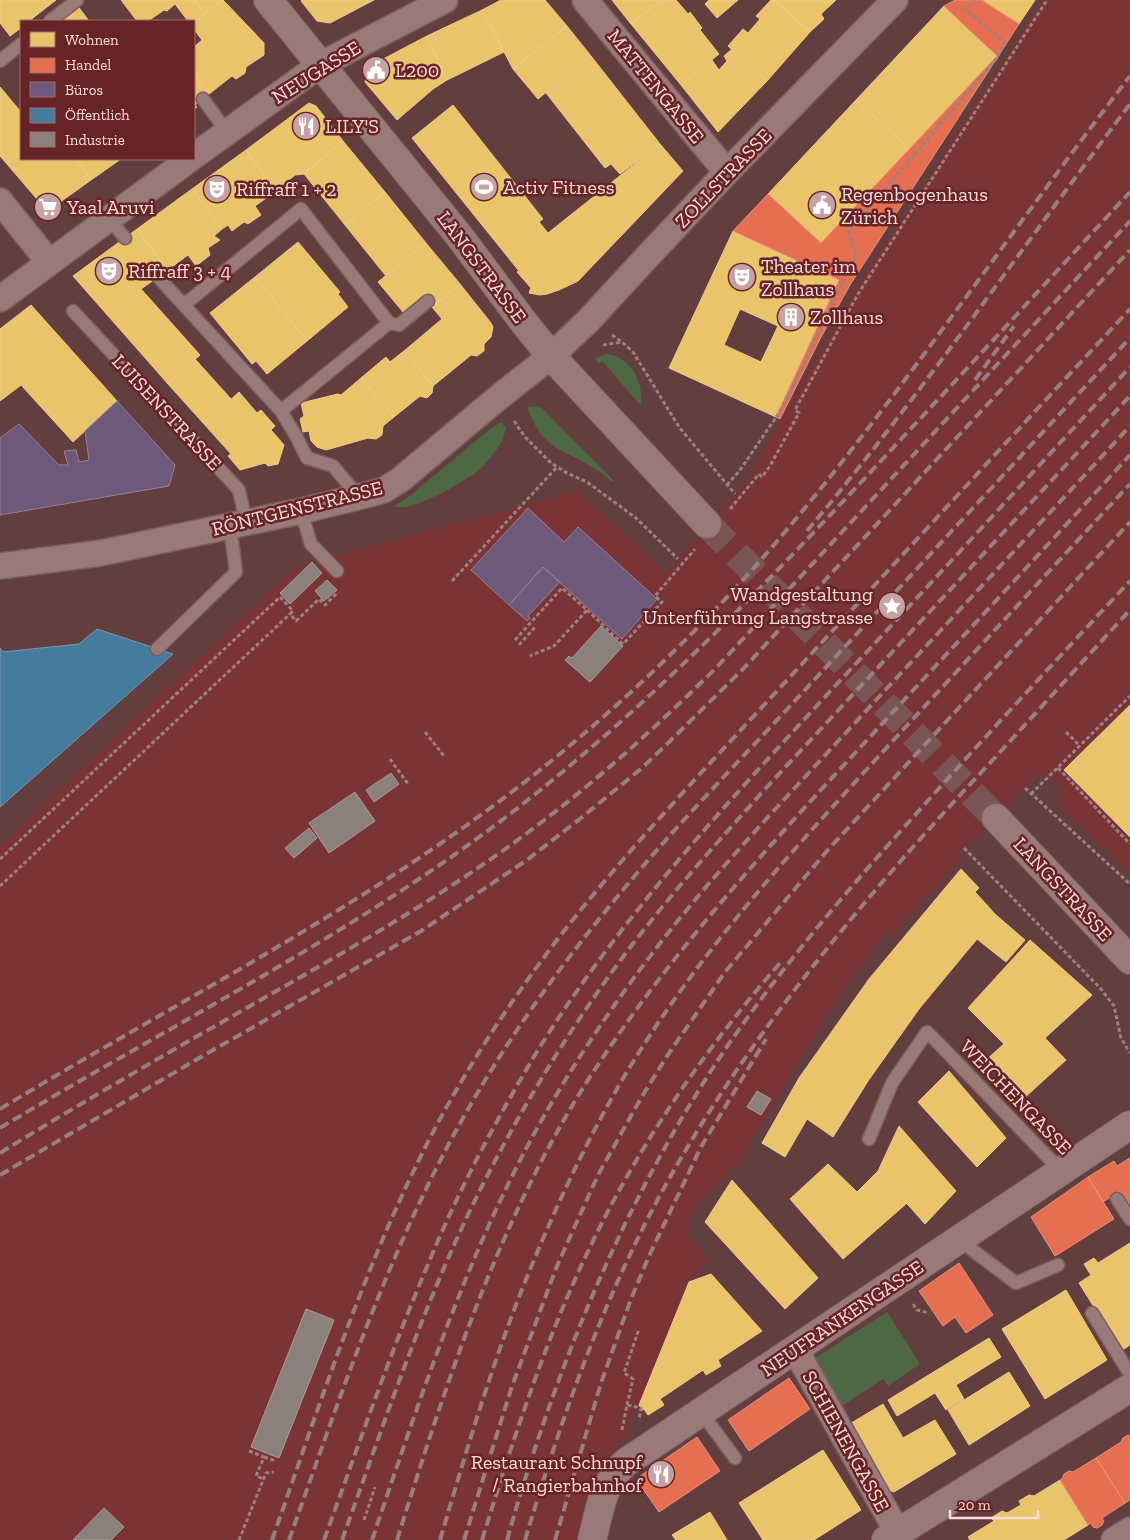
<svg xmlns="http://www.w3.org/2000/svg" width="1130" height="1540" viewBox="0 0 1130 1540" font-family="'Zilla Slab',serif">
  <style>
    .built { fill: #7b3436 }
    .green { fill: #4d6843 }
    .homes { fill: #e9c46a; stroke: #efcb8b; fill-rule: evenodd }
    .shops { fill: #e76f51; stroke: #ed8f7a }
    .offices { fill: #6d597a; stroke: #988096 }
    .public { fill: #457b9d; stroke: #7c98af }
    .industry { fill: #8a817c; stroke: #ac9c98 }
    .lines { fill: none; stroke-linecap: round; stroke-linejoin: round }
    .secondary-tunnel { stroke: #7a5556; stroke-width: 28; stroke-dasharray: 28 14; stroke-linecap: butt }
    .lane-casing { stroke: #7c5d5e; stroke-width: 15 }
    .street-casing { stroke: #7c5d5e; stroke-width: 28 }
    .secondary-casing { stroke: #7c5d5e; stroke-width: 30 }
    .path { stroke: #9b8180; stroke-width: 3; stroke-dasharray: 4 2.5; stroke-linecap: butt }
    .lane { stroke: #997a7a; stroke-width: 12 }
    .street { stroke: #997a7a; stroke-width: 25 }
    .secondary { stroke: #997a7a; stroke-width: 28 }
    .rail { stroke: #9a7f80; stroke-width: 4; stroke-dasharray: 10 5; stroke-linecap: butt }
    .labels { text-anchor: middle; stroke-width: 5; stroke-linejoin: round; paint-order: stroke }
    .poi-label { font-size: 20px; fill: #fcdad8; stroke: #662426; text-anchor: start }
    .street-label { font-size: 20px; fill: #fcdad8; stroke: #662426 }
  </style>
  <rect width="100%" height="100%" fill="#633e3f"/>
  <path class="built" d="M 1043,0 L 1130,0 L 1130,872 L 1057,805 L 1061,783 L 1039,773 L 961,851 L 958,855 L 960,859 L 892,935 L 888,931 L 836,999 L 745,1150 L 747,1153 L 696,1204 L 685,1233 L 709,1261 L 688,1281 L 636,1412 L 632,1411 L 626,1437 L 620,1441 L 619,1447 L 600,1466 L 581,1540 L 0,1540 L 0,845 L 297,566 L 578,491 L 667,574 L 747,480 L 852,294 Z"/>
  <path class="green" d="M 605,354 C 631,355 644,383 641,406 L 605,364 L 602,361 L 599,364 L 595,358 Z
    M 531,406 L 542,408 L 546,412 L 614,481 L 612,482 C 608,479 605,475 600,472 C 566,448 544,454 527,407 Z
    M 501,422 L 506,427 C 504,443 491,458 480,469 C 468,480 408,515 394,506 L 406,499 L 489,430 Z
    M 887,1312 L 920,1364 L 888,1386 L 883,1379 L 842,1406 L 815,1358 Z"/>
  <path class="homes" d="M 0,0 L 56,0 L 29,21 L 21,21 L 21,28 L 10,36 L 0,23 Z
    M 121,0 L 194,0 L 205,14 L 194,22 L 194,21 L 188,21 L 175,4 L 167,11 L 164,10 L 148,21 L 137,21 Z
    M 194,0 L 223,0 L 205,14 Z
    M 223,0 L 264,43 L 264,55 L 246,67 L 245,73 L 236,79 L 232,76 L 209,94 L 194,74 L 194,47 L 202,40 L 194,29 L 194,22 Z
    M 302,0 L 374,0 L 330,23 L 317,21 L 301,1 Z
    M 501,0 L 545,0 L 567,26 L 513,69 L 482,10 Z
    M 612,0 L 661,0 L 631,24 Z
    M 661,0 L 676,0 L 688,14 L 690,12 L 702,28 L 700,30 L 719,54 L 681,85 L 631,24 Z
    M 709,0 L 738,0 L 717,18 L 705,4 Z
    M 771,0 L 774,0 L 810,32 L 767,81 L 728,46 L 743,29 L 748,33 L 760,19 L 756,16 Z
    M 774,0 L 836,0 L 821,14 L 824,19 L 810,32 Z
    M 984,0 L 1035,0 L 1019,24 L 983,1 Z
    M 77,5 L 89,21 L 59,21 Z
    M 944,6 L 997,56 L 909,149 L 856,100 Z
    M 482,10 L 504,52 L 447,80 L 427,36 Z
    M 567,26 L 591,56 L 538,99 L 513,69 Z
    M 427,36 L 447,80 L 433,89 L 397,120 L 365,82 L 368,67 Z
    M 732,49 L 767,81 L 718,132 L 681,85 L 712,60 L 719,70 L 727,61 L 724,56 Z
    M 591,56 L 660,144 L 620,174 L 611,164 L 605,168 L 546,93 Z
    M 194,74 L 209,94 L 195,105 L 197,107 L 194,109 Z
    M 0,87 L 21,112 L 21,152 L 7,164 L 0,156 Z
    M 856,100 L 909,149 L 821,243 L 768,194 Z
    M 309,103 L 316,106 L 343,141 L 304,174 L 295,175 L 276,191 L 246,150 Z
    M 453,105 L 543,219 L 539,222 L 548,233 L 660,144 L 683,171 L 578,281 L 559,290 L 547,294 L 540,295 L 529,293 L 531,288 L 517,272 L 519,271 L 412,138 Z
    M 343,141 L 385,192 L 345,225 L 304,174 Z
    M 246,150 L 276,191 L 255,206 L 261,215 L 248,224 L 244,222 L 232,231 L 228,225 L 222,229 L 192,189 Z
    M 21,152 L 21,159 L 76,159 L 91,180 L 52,208 L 42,205 L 7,164 Z
    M 76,159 L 121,159 L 91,180 Z
    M 192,189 L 222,229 L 214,236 L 220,240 L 208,248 L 210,255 L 196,266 L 188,255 L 168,270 L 137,229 Z
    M 385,192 L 426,243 L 386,276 L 345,225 Z
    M 137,229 L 168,270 L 141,289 L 200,355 L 168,384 L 73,276 Z
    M 733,231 L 839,280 L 776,417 L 669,368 ZM 740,309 L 778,326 L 761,362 L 724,345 Z
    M 298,242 L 340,292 L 338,294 L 348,307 L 307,341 L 255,277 Z
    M 426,243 L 460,284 L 432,307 L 423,295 L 403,312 L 378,282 Z
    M 255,277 L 307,341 L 267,374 L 256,361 L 252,364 L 210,313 Z
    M 460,284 L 491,323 L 493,327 L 491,337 L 484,344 L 484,351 L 477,356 L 471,355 L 433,386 L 404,351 L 442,319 L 432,307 Z
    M 31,305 L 117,401 L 73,442 L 21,385 L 0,401 L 0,329 Z
    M 404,351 L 433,386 L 432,393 L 427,398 L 420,396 L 394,417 L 361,378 L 386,357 L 390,362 Z
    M 195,359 L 231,399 L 204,424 L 168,384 Z
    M 361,378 L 394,417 L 383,426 L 382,435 L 376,439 L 368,438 L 326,450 L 317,447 L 311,441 L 309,431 L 303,432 L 300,419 L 304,416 L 301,403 L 338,394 L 341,395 Z
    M 239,392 L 257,413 L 261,410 L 275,426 L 271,430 L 284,445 L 278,464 L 268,466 L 265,463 L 240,470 L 228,456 L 231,454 L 204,424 Z
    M 1130,705 L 1130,837 L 1064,770 Z
    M 961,869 L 979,888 L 975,892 L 996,915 L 1025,940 L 1006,962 L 977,939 L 919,1009 L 868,1081 L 833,1137 L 807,1119 L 785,1157 L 762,1143 L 799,1078 L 869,979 Z
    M 1030,940 L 1092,995 L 1045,1038 L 1066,1060 L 1023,1099 L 986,1060 L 1004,1044 L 968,1008 Z
    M 949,1071 L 1006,1138 L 977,1167 L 918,1102 Z
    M 899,1126 L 956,1191 L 925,1224 L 878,1171 Z
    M 828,1164 L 857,1192 L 878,1171 L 907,1203 L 843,1259 L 790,1199 Z
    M 732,1180 L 818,1278 L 785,1309 L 705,1222 Z
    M 1130,1243 L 1130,1345 L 1121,1351 L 1079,1283 L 1091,1275 L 1084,1264 L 1094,1258 L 1098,1263 Z
    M 711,1274 L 762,1331 L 718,1360 L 721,1366 L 706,1375 L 703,1370 L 660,1399 L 664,1405 L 648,1415 L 644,1409 L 642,1410 L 639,1405 L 689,1282 Z
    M 1066,1290 L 1107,1360 L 1045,1399 L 1002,1329 Z
    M 989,1338 L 1001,1357 L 956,1385 L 964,1399 L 946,1410 L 935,1393 L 897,1416 L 888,1400 Z
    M 1009,1372 L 1030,1406 L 969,1445 L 948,1410 Z
    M 883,1404 L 903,1438 L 935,1420 L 956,1454 L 894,1492 L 886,1489 L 848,1425 Z
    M 823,1450 L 861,1510 L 814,1540 L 763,1540 L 739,1503 Z
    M 1060,1480 L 1088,1525 L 1064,1540 L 970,1540 L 968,1537 L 994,1521 L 991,1518 L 1002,1511 L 1007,1513 L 1021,1505 L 1019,1501 L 1029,1495 L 1034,1496 Z
    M 710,1512 L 727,1540 L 676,1540 L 672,1535 Z"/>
  <path class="shops" d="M 955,0 L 984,0 L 983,1 L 1019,24 L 850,285 L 820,339 L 780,419 L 776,417 L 839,280 L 733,231 L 768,194 L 821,243 L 997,56 L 944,6 Z
    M 1130,1158 L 1130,1207 L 1120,1191 L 1103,1202 L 1088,1177 L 1114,1161 L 1117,1166 Z
    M 1088,1177 L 1114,1219 L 1055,1256 L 1031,1217 Z
    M 959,1263 L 993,1315 L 966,1333 L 955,1317 L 943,1326 L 919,1291 Z
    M 789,1378 L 810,1409 L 749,1451 L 728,1420 Z
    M 1128,1435 L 1130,1436 L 1130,1500 L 1125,1503 L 1096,1458 L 1121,1442 L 1123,1438 Z
    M 697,1437 L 720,1471 L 659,1512 L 636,1479 Z
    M 1096,1458 L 1125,1503 L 1102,1518 L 1104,1521 L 1102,1525 L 1097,1528 L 1093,1527 L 1091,1523 L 1088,1525 L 1060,1480 L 1062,1479 L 1064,1474 L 1069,1471 L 1073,1472 Z"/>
  <path class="offices" d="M 117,401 L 175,465 L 169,486 L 0,515 L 0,438 L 19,424 L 59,465 L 68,465 L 64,451 L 76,450 L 79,462 L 89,460 L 85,431 Z
    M 528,508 L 564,542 L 578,527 L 657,599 L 622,639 L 543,567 L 509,605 L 471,570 Z
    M 543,567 L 560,582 L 528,616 L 530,618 L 527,621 L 509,605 Z"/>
  <path class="public" d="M 97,629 L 173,654 L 0,807 L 0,648 L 3,652 L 79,644 Z"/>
  <path class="industry" d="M 312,562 L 322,573 L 290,604 L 280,593 Z
    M 327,580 L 337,590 L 324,601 L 315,591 Z
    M 601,626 L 623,646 L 590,682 L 565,660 L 569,656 L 572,658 Z
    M 391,773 L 399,784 L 374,802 L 366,790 Z
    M 355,792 L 375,821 L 329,853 L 309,823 Z
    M 309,828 L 317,838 L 294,858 L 285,848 Z
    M 757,1091 L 771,1099 L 761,1115 L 747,1107 Z
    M 306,1309 L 334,1320 L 279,1458 L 251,1447 Z
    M 104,1508 L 124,1527 L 111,1540 L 73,1540 Z"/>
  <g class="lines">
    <path class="secondary-tunnel" d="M 707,524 L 996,818"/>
    <g class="lane-casing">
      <path id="lane" d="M 50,21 L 77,0
        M 0,61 L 21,44
        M 203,99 L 227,132
        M 109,219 L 125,238
        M 158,277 L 281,411 L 296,436 L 307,458 L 333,466 L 359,497
        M 184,305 L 301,209 L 389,323
        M 73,311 L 239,490 L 246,522
        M 281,411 L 389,323 L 399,325 L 428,301
        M 301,511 L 311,544 L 337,571
        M 157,649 L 236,572 L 230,526
        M 869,1139 L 892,1083 L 927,1032 L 943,1048 L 1062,1172
        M 1117,1199 L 1130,1219
        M 966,1235 L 971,1249 L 1016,1283 L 1058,1265
        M 1092,1313 L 1130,1374
        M 701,1412 L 735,1458"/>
    </g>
    <g class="street-casing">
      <path id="street" d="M 585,0 L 706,147 L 727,172
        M 194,156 L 320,65 L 445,0
        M 0,201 L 49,262
        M 0,299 L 190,159
        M 0,566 L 101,553 L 301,511 L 370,494 L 384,490 L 400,480 L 499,397 L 551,356 L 588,321 L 647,257 L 727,172 L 895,0
        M 795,1349 L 898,1533
        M 1114,1540 L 1130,1530"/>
    </g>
    <g class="secondary-casing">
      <path id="secondary" d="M 268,0 L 460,237 L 522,320 L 551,356 L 707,524
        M 996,818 L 1130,960
        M 592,1540 C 599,1512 603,1482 625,1463 L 1130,1125
        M 886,1540 L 1130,1388"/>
    </g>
    <path class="path" d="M 284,184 L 289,192
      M 612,335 L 622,342 L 633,352 L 679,427 L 735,494
      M 603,345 L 622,342
      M 514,421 L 525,437 L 551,463 L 567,473 L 587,482 L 636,518 L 678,559
      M 727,485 L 740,470 L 779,413 L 795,382 L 856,255 L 849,231 L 997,58 L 1005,42 L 965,9 L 975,0
      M 730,509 L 759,474 L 762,477 L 770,466 L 799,413 L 795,410 L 858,294 L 1047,0
      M 452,581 L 557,467
      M 587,610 L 623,644 L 662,602 L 655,596 L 695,549
      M 515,640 L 562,588 L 587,610 L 554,646 L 530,656
      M 519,645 L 536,626
      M 425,732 L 444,756
      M 1066,732 L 1080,746
      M 390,759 L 408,784
      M 1058,768 L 1130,844
      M 1025,788 L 1130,884
      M 1031,794 L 1130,696
      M 964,848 L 1101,989 L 1114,1006 L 1121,1038 L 1130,1053
      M 0,859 L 280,597 L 293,611 L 290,614 L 296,621 L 319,599 L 325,605 L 338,592
      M 0,886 L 290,614
      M 913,1304 L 917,1310 L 929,1313
      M 627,1405 L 633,1379 L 624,1373 L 639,1329
      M 622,1430 L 627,1405 L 641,1408 L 639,1419
      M 249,1451 L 264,1457 L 256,1476 L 264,1479
      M 264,1457 L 276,1461
      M 364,1520 L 375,1487
      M 239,1540 L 266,1473 L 274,1472"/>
    <use href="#lane" class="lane"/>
    <use href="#street" class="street"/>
    <use href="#secondary" class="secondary"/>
    <path class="rail" d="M 975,380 L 1014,326
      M 807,531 C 922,394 1023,246 1130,104
      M 0,1109 C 180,1000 369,905 535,774 C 612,713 685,644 751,571 C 803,513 851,451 898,389 C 976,285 1051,179 1130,76
      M 0,1128 C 169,1026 348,937 506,817 C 652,705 778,572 903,437 C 979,356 1054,274 1130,192
      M 0,1153 C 89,1098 180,1046 271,994 C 364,941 457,887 543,821 C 605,774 661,722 716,668 L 1130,221
      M 0,1175 L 194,1061 L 421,931 L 527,860 L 581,818 L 642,768 L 669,742 L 743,669 L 1130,250
      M 272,1540 C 326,1387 378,1222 461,1082 C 491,1031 524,983 560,936 C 627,850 703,771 777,691 C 895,563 1012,436 1130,309
      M 289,1540 C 344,1386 396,1228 481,1087 C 528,1008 584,935 644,865 C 691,810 742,758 791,705 C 904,583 1017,460 1130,338
      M 324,1540 C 358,1447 390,1353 429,1262 C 459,1189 497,1118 538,1050 C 621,916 729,801 835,686 C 934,580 1032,473 1130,367
      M 342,1540 C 385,1421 425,1299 482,1186 C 520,1111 564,1038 614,969 C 660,906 713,847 766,788 L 1130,396
      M 372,1540 C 422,1393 470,1244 548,1109 C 584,1047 624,989 668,933 C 722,865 782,802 841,738 C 937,634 1034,530 1130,426
      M 397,1540 C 445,1387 494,1234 578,1096 C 659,965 763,852 868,739 C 955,645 1043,550 1130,455
      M 440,1540 C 466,1452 492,1363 527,1277 C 551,1218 578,1159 609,1103 C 683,969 787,856 890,744 C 970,657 1050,570 1130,484
      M 464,1540 L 512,1386 L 557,1266 L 598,1175 L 641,1098 L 667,1056 L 725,972 L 826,852 L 1130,522
      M 482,1540 C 513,1440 545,1340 591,1245 C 640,1143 705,1049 780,963
      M 507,1540 C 557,1363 628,1190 733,1038 C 791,955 857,879 925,804 C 992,729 1061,655 1130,581
      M 525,1540 C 560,1423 600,1307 658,1199 C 745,1038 864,897 989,764 C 1036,713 1083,661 1130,610
      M 555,1540 L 601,1383 L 631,1299 L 649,1256 L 701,1147 L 766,1039"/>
  </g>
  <defs>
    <g id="civic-disc" transform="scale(1.4375)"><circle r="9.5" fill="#c6a3a2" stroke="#662426"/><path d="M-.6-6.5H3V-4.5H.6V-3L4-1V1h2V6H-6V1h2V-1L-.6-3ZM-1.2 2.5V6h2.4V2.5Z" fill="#fff"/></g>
    <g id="restaurant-disc" transform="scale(1.4375)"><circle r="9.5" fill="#c6a3a2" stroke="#662426"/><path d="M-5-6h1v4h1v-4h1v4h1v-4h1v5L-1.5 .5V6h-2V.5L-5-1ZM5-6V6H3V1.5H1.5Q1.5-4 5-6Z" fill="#fff"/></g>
    <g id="stadium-disc" transform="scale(1.4375)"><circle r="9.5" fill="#c6a3a2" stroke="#662426"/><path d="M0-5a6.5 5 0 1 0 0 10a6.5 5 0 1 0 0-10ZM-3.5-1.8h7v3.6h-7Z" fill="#fff"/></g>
    <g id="theatre-disc" transform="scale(1.4375)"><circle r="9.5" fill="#c6a3a2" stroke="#662426"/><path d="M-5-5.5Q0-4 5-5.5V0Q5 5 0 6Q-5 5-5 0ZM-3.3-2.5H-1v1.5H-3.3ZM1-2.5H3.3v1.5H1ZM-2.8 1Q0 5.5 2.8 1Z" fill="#fff"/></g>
    <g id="supermarket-disc" transform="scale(1.4375)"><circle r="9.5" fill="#c6a3a2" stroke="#662426"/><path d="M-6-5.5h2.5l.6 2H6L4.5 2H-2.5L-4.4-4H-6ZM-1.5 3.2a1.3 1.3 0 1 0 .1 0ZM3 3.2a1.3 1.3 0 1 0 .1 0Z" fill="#fff"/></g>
    <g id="building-disc" transform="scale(1.4375)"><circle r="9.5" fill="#c6a3a2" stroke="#662426"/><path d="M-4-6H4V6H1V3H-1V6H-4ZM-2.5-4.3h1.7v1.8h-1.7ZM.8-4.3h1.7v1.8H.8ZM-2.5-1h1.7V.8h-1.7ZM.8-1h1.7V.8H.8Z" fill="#fff"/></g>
    <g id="sight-disc" transform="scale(1.4375)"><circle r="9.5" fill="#c6a3a2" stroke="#662426"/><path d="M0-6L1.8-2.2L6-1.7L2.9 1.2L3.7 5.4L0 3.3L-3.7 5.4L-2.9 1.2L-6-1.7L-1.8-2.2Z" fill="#fff"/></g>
  </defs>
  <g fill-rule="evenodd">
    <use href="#civic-disc" x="376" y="70"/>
    <use href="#restaurant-disc" x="306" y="126"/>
    <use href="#stadium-disc" x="484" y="187"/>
    <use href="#theatre-disc" x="217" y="189"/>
    <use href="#civic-disc" x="822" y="205"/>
    <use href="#supermarket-disc" x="48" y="207"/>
    <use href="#theatre-disc" x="109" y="271"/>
    <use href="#theatre-disc" x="742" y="277"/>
    <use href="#building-disc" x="791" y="317"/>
    <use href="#sight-disc" x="892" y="606"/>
    <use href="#restaurant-disc" x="661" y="1474"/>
  </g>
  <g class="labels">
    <g class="poi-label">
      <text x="395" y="77">L200</text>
      <text x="325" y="133">LILY'S</text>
      <text x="503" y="194">Activ Fitness</text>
      <text x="236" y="196">Riffraff 1 + 2</text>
      <text x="841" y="201">Regenbogenhaus<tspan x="841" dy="23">Zürich</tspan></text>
      <text x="67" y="214">Yaal Aruvi</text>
      <text x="761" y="273">Theater im<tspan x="761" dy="23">Zollhaus</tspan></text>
      <text x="128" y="278">Riffraff 3 + 4</text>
      <text x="810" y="324">Zollhaus</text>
      <text x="873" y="601" text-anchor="end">Wandgestaltung<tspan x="873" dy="23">Unterführung Langstrasse</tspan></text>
      <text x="642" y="1469" text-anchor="end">Restaurant Schnupf<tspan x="642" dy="23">/ Rangierbahnhof</tspan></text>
    </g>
    <g class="street-label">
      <text transform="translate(316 72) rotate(-32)" y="7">NEUGASSE</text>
      <text transform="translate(656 86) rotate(51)" y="7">MATTENGASSE</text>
      <text transform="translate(723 178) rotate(-46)" y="7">ZOLLSTRASSE</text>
      <text transform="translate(482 267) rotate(53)" y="7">LANGSTRASSE</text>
      <text transform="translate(167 412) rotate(47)" y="7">LUISENSTRASSE</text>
      <text transform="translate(297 508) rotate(-14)" y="7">RÖNTGENSTRASSE</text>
      <text transform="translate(1063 889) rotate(47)" y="7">LANGSTRASSE</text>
      <text transform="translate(1016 1097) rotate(46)" y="7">WEICHENGASSE</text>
      <text transform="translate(842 1318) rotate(-34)" y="7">NEUFRANKENGASSE</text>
      <text transform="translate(846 1441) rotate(61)" y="7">SCHIENENGASSE</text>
    </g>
  </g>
  <rect x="20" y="20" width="175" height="140" fill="#662426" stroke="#a26d6d"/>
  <rect x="30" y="32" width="25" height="15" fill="#e9c46a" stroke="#a26d6d"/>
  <text x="65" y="45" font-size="15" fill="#fcdad8">Wohnen</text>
  <rect x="30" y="58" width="25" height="15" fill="#e76f51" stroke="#a26d6d"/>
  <text x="65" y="70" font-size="15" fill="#fcdad8">Handel</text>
  <rect x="30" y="82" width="25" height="15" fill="#6d597a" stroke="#a26d6d"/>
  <text x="65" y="95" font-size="15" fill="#fcdad8">Büros</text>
  <rect x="30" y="108" width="25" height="15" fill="#457b9d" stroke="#a26d6d"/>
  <text x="65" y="120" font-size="15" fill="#fcdad8">Öffentlich</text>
  <rect x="30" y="132" width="25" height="15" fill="#8a817c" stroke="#a26d6d"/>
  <text x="65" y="145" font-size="15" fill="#fcdad8">Industrie</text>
  <path d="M950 1510v8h88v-8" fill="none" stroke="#fcdad8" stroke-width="2.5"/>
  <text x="958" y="1510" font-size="15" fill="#fcdad8" stroke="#662426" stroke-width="4" paint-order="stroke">20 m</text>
</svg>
